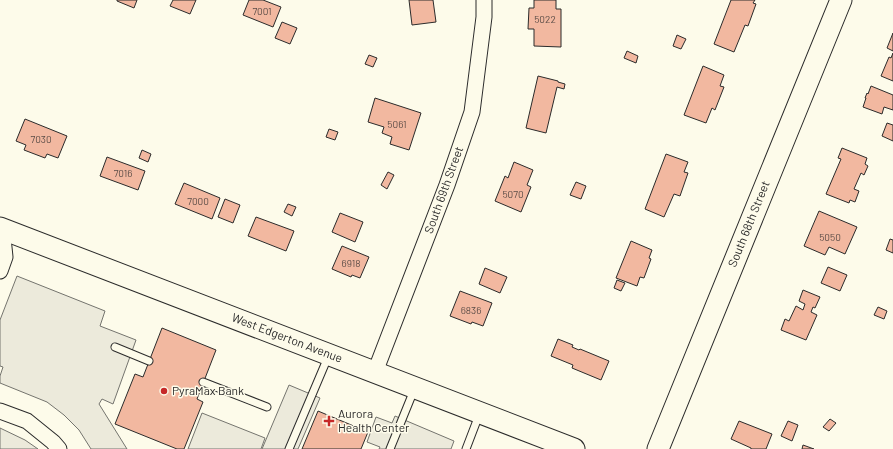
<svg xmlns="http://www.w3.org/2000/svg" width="893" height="449" viewBox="0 0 893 449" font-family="Barlow,sans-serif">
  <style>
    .parking { fill: #eceadb; stroke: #74746e }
    .building { fill: #f2b8a0; stroke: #2b2b2b }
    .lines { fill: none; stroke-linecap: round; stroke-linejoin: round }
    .lane-casing { stroke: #2b2b2b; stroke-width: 9 }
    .street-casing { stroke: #2b2b2b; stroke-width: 17 }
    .secondary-casing { stroke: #2b2b2b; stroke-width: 23 }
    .lane { stroke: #fdfbea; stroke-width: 7 }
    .street { stroke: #fdfbea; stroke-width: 15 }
    .secondary { stroke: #fdfbea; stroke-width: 21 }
    .poi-dot { fill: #c62828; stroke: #fdfbea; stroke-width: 1.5 }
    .labels { text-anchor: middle; stroke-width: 3; stroke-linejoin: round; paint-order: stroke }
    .number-label { font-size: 10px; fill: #5d4e48 }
    .street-label { font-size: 12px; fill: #2b2b2b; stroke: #fdfbea }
    .poi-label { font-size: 12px; fill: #2b2b2b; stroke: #fdfbea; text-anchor: start }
  </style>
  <rect width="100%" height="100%" fill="#fdfbea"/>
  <path class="parking" d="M 17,276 L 105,311 L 100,326 L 136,340 L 113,404 L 102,399 L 99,404 L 127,449 L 91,449 L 79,430 L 64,415 L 47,402 L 0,383 L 0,376 L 3,367 L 0,366 L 0,320 Z
    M 289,385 L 320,398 L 298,449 L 262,449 Z
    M 202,413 L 265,438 L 261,449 L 188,449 Z
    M 395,416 L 454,441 L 451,449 L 379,449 L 380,447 L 367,442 L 376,417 L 392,423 Z
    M 0,428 L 25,440 L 38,449 L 0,449 Z"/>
  <path class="building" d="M 117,0 L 137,0 L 134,8 L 117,1 Z
    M 173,0 L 196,0 L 190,14 L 170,6 Z
    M 249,0 L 263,0 L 281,7 L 273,27 L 243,15 Z
    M 409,0 L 433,0 L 436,22 L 412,25 Z
    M 534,0 L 556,0 L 556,9 L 561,9 L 561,47 L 534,46 L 534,29 L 528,29 L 529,8 L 534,8 Z
    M 731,0 L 755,0 L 753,3 L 756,4 L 748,26 L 745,25 L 734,52 L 714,44 Z
    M 282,22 L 297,28 L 290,44 L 275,38 Z
    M 893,33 L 893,51 L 887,48 Z
    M 677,35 L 686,39 L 681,49 L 673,46 Z
    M 627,51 L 638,56 L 636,63 L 624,58 Z
    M 893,53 L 893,81 L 881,76 L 889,57 L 891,58 Z
    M 369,55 L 377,58 L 373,67 L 365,64 Z
    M 703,66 L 724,75 L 720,86 L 724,87 L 715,110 L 712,108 L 706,123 L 684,115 Z
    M 538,76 L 558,81 L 558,82 L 565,84 L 564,89 L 557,87 L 546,133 L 526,128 Z
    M 871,86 L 893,95 L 893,110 L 884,107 L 882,114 L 863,107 L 866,98 L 865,98 L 867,93 L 868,94 Z
    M 375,98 L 421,113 L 409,150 L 390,144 L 392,137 L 382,133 L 384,127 L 368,122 Z
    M 25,119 L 67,136 L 58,158 L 47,154 L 45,158 L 24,150 L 26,145 L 16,141 Z
    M 887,123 L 893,125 L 893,141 L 882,136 Z
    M 329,129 L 338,132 L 335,140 L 326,137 Z
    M 842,148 L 867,158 L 865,164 L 868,166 L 864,175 L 861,173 L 854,189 L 859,191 L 855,202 L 850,200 L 849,203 L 826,194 L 841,159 L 838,158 Z
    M 142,150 L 151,154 L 148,162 L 139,158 Z
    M 666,154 L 688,162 L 684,172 L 688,173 L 680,196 L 674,194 L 664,217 L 645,209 Z
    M 107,157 L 145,171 L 138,190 L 100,176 Z
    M 514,162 L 533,170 L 527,185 L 531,187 L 521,212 L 495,201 L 505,176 L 508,178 Z
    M 388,172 L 394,175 L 387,189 L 381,185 Z
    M 576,182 L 586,186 L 581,199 L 570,195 Z
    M 184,183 L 220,198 L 212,219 L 175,204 Z
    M 225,199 L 240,205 L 233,223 L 218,217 Z
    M 288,204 L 296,207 L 292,216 L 284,212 Z
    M 819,211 L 857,227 L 845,254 L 829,247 L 825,255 L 804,246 Z
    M 340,213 L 363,222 L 355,242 L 332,232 Z
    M 256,217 L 294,231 L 286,251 L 248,236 Z
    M 890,239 L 893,240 L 893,253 L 886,250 Z
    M 631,241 L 652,250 L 649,258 L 651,259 L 644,278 L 640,277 L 637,286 L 616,278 Z
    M 342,246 L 369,257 L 360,278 L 352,275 L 351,277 L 332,269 Z
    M 828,267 L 847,275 L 840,291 L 821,283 Z
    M 485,268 L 507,277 L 500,293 L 479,284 Z
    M 617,280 L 625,283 L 621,291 L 614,288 Z
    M 803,290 L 820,297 L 815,308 L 813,307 L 811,312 L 817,315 L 806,340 L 781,330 L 785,319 L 789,321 L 796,306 L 803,310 L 805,304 L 799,301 Z
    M 460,291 L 492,303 L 483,326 L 472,322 L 471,324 L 450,316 Z
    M 878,307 L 887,311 L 884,319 L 874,315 Z
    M 162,328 L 216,350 L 197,399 L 203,402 L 184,449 L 177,449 L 115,424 L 135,374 L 143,377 Z
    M 558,339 L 573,345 L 572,347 L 579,350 L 580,349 L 609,361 L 601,380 L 572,368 L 573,365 L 551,356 Z
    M 318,411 L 368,432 L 361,449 L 302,449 Z
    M 830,419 L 836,423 L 829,431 L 823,427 Z
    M 739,421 L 772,434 L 766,449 L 751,449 L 751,448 L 731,439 Z
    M 788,421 L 798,425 L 792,441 L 781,436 Z
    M 803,445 L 814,449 L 802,449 Z"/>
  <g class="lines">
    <g class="lane-casing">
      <path id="lane" d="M 115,347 L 149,361
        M 203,382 L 267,407
        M 289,449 L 328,357
        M 390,449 L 414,390
        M 466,449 L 479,415"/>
    </g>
    <g class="street-casing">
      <path id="street" d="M 0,271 L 5,257 L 2,228
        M 375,372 L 447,185 L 472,112 L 484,17 L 484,0
        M 0,411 L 27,421 L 53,442 L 59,449"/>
    </g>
    <g class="secondary-casing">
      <path id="secondary" d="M 0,228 L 574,449
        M 658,449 L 841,0"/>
    </g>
    <use href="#lane" class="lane"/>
    <use href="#street" class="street"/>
    <use href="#secondary" class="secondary"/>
  </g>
  <g class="poi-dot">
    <circle cx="164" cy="391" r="4"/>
    <path d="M327 415h4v4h4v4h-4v4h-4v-4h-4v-4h4z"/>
  </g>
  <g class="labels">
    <g class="number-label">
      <text x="262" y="15">7001</text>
      <text x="545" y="23">5022</text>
      <text x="397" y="128">5061</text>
      <text x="41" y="143">7030</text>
      <text x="123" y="177">7016</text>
      <text x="513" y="198">5070</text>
      <text x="198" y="205">7000</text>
      <text x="830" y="241">5050</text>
      <text x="351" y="267">6918</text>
      <text x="471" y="314">6836</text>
    </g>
    <g class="street-label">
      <text transform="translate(444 190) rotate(-70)" y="4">South 69th Street</text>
      <text transform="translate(749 224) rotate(-68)" y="4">South 68th Street</text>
      <text transform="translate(287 338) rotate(21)" y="4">West Edgerton Avenue</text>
    </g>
    <g class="poi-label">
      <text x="172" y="395">PyraMax Bank</text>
      <text x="338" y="418">Aurora<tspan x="338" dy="14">Health Center</tspan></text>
    </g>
  </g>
</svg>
